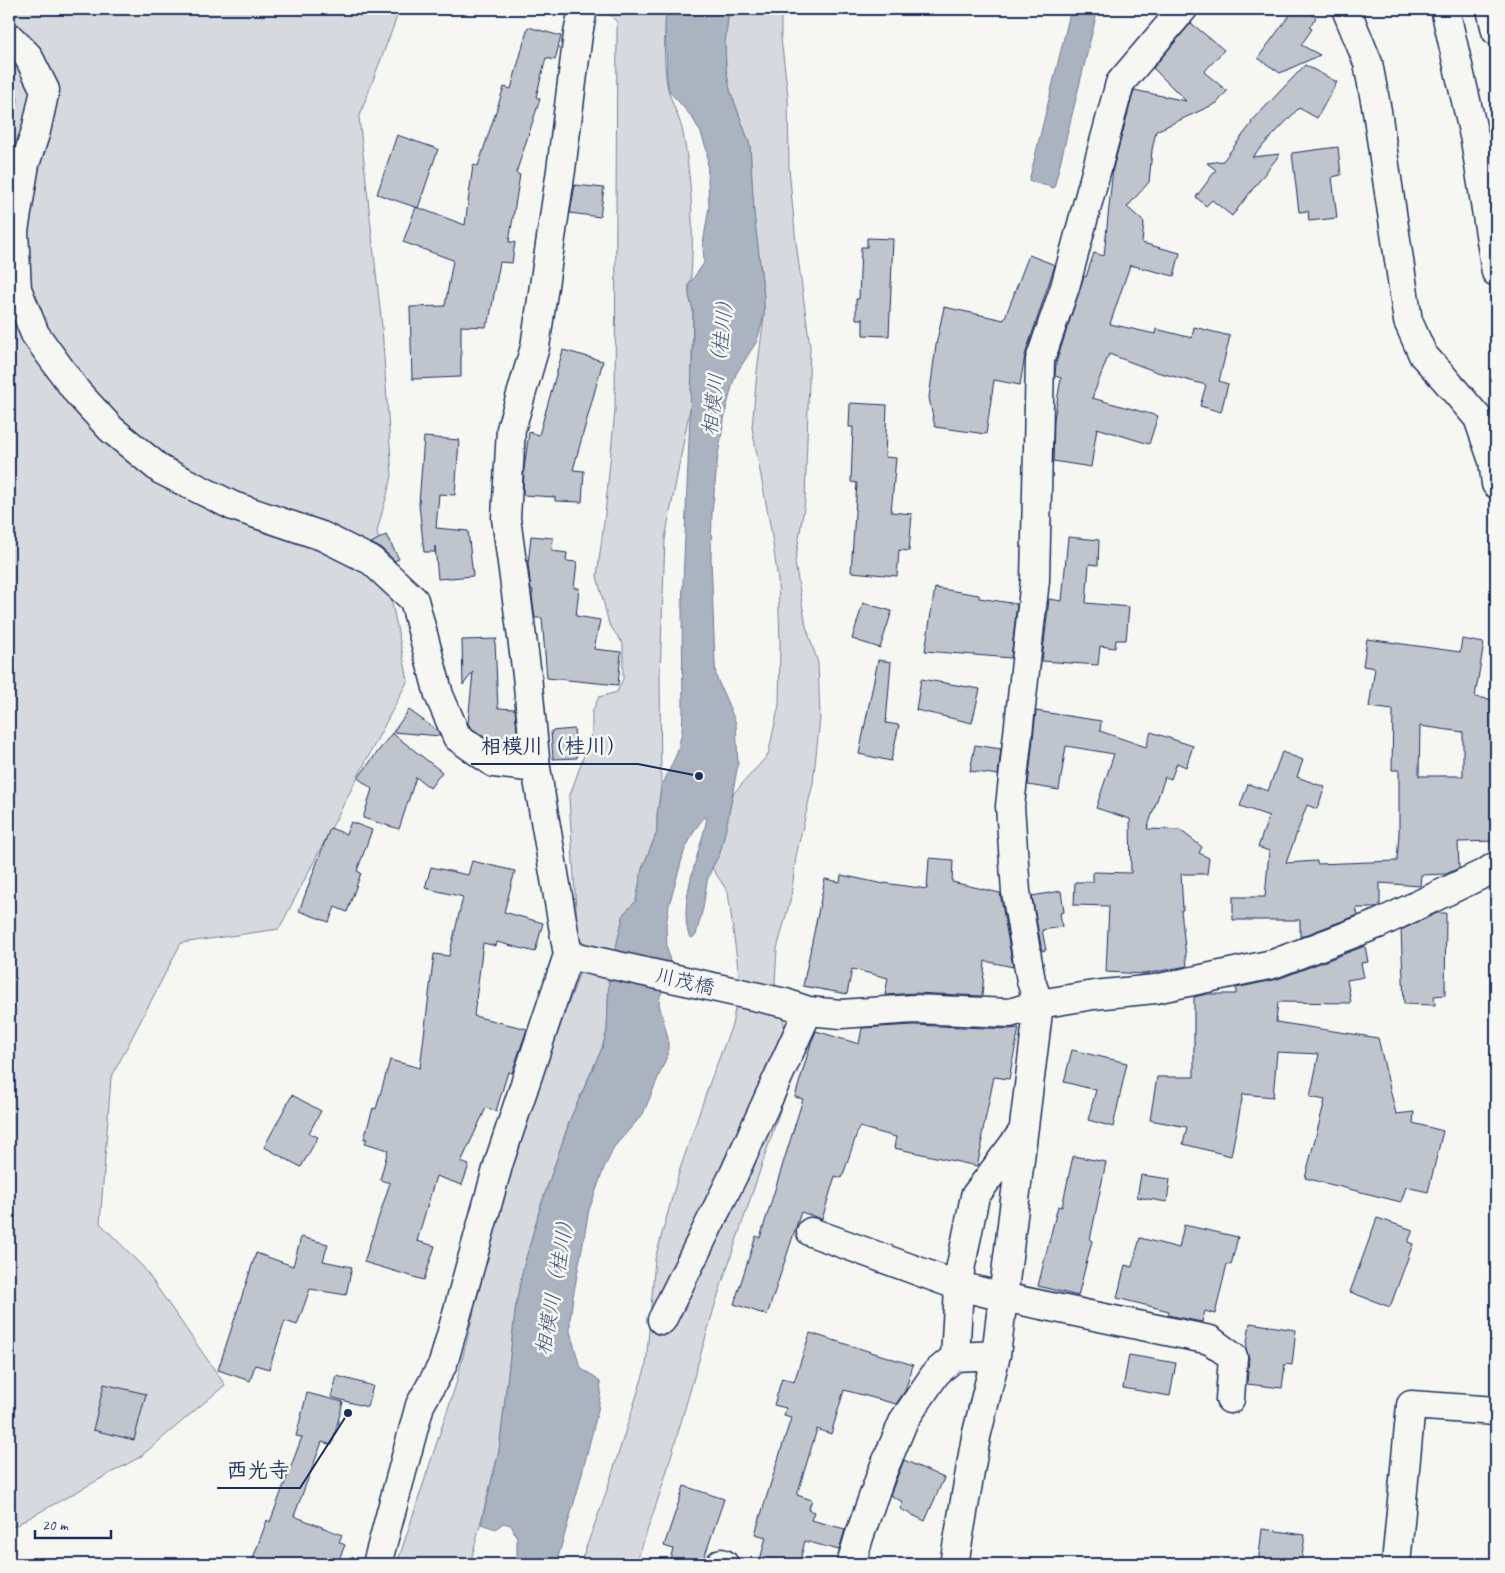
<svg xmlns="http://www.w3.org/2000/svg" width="1505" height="1573" viewBox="0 0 1505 1573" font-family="Caveat,'Klee One',sans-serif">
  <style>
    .green { fill: #d6d9dd; stroke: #78849e }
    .water { fill: #abb2c0; stroke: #717e99 }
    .building { fill: #c0c4cd; stroke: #1b2f5e; fill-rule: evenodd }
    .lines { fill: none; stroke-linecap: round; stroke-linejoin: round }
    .minor-casing { stroke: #1b2f5e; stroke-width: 31 }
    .highway-casing { stroke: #1b2f5e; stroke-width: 31 }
    .minor { stroke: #f6f6f2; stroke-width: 28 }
    .highway { stroke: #f6f6f2; stroke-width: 28 }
    .labels { text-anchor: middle; stroke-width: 5; stroke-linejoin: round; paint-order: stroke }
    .street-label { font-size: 20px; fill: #1b2f5e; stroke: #f6f6f2 }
    .water-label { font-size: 21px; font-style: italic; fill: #46567b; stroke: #f6f6f2 }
    .leader { fill: none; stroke: #1b2f5e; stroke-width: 2 }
    .callout-dot { fill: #1b2f5e; stroke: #f6f6f2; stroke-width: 2 }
    .callout-label { font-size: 21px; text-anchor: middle; font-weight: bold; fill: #1b2f5e; stroke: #f6f6f2; stroke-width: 5; stroke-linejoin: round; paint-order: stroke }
  </style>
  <rect width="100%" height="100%" fill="#f6f6f2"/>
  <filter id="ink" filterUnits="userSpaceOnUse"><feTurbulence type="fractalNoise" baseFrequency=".02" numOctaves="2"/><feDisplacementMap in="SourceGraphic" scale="10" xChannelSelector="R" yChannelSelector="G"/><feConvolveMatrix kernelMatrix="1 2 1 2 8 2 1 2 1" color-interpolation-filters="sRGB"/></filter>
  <g filter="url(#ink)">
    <path class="green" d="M 9,9 L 400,9 L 359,117 L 382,327 L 392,476 L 377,531 L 408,680 L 279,929 L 181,943 L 111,1078 L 100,1223 L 143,1267 L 225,1385 L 140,1457 L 9,1529 L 9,109 L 19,100 L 9,84 Z
      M 604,9 L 667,9 C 664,30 663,68 668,89 C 672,104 680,118 683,133 C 692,181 694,230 691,279 C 686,289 690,299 693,310 L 691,403 L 665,539 L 660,674 L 661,788 L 657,815 L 657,832 L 642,869 L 636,901 L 624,913 L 609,978 L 607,1031 L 602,1048 L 571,1117 L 540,1208 L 523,1269 L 516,1305 L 499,1451 L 470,1564 L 397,1564 L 456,1384 L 495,1226 L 515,1149 L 580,972 L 569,798 L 592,732 L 592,712 L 599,697 L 617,692 L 623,679 L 623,644 L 609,624 L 597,576 L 605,514 L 615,410 L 617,22 Z
      M 729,9 L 781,9 L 781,39 L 788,95 L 789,168 L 796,243 L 810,346 L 805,501 L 795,563 L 806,626 L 818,663 L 820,718 L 813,783 L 796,856 L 791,897 L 777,949 L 775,983 L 783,1017 L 792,1075 L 717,1298 L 663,1484 L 636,1564 L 580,1564 L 604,1499 L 646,1366 L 655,1259 L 680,1169 L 710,1082 L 732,1025 L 740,983 L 728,892 L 712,868 L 720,853 L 733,794 L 768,755 L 779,705 L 780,643 L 778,580 L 771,530 L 752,428 L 757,372 L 764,316 L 764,297 L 754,214 L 750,145 L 730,90 L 726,69 L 725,43 Z"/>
    <path class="water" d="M 667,9 L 729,9 L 725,43 L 726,69 L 730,90 L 750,145 L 754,214 L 764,297 L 764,316 L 757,341 L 736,374 L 733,383 L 726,409 L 718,455 L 712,512 L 711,558 L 715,663 L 716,676 L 736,723 L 738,764 L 727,824 L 720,853 L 712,868 L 707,881 L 703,908 L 696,935 L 692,938 L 689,936 C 678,900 700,854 707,818 L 705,816 L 694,831 L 684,852 L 669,905 L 666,926 L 667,947 L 671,967 L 670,974 L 660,996 L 659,1004 L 668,1038 L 668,1054 L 643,1114 L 614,1147 L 611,1154 L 604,1168 L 589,1210 L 573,1297 L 570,1319 L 570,1331 L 579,1364 L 583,1370 L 594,1376 L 600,1382 L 601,1391 L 598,1410 L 578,1489 L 556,1564 L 517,1564 L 517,1538 L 511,1525 L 503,1523 L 496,1529 L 481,1524 L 499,1451 L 516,1305 L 523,1269 L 540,1208 L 571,1117 L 602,1048 L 607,1031 L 609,978 L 622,921 L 624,913 L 636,901 L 642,869 L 657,832 L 657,815 L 661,788 L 677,753 L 682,732 L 683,711 L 682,607 L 693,343 L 693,310 L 689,296 L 689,284 L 704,263 L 703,244 L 709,207 L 707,151 L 701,133 L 692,117 L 669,91 L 667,80 L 665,23 Z
      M 1071,9 L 1098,9 L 1054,188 L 1029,181 Z"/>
    <path class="building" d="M 1294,9 L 1303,9 L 1316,18 L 1309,27 L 1312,29 L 1301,45 L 1320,55 L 1280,73 L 1258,58 Z
      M 1191,23 L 1224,50 L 1204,72 L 1227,91 L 1217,103 L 1156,131 L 1152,150 L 1149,182 L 1127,207 L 1144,222 L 1142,243 L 1180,253 L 1174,276 L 1130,265 L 1110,324 L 1155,334 L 1156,329 L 1192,338 L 1194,327 L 1230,336 L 1219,381 L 1228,384 L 1221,412 L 1200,406 L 1206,385 L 1157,372 L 1109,354 L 1092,398 L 1158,416 L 1149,444 L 1097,428 L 1091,467 L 1053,461 L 1054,419 L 1061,378 L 1055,376 L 1056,363 L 1084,276 L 1086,277 L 1094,253 L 1104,256 L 1113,168 L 1134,90 L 1186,101 L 1153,68 Z
      M 528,27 L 561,36 L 555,60 L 546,58 L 536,97 L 540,99 L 516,173 L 520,175 L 509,242 L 515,242 L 512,263 L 500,262 L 489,322 L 487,322 L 486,327 L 461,326 L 461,377 L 412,379 L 410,307 L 445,306 L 453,260 L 403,242 L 416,207 L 465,225 L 473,165 L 478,166 L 504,87 L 511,89 Z
      M 1305,65 L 1337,82 L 1317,118 L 1299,108 L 1252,157 L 1280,154 L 1232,216 L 1212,200 L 1206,206 L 1196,197 L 1216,170 L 1207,163 L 1223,161 L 1252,123 L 1251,122 Z
      M 397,135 L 438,149 L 418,208 L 377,194 Z
      M 1338,147 L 1341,175 L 1332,177 L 1337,218 L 1309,221 L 1308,211 L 1299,212 L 1292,153 Z
      M 575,185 L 604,188 L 600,217 L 570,213 Z
      M 867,238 L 893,239 L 889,336 L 863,335 L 863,319 L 856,319 L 856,299 L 859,299 L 861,247 L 867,247 Z
      M 1029,255 L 1055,265 L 1025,355 L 1020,385 L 994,380 L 986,434 L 935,427 L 929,398 L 936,345 L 944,307 L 1004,320 Z
      M 563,350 L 603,361 L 573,470 L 584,471 L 582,502 L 555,501 L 555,497 L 523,495 L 524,469 L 529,432 L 539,435 Z
      M 850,403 L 887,405 L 885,457 L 896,458 L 891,512 L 912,514 L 909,551 L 899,550 L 897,576 L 851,572 L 857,483 L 851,482 L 853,427 L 849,427 Z
      M 424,437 L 459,440 L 455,495 L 439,494 L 436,528 L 468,531 L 473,576 L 438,579 L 435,546 L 435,552 L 424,552 L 419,504 Z
      M 386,535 L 399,559 L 395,561 L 382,549 L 371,543 Z
      M 531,536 L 553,538 L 552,551 L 567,553 L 566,561 L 577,562 L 574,588 L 579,588 L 576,616 L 600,620 L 594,649 L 621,652 L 618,685 L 547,678 L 542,618 L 535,618 L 532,596 L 533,590 L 531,590 L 528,564 Z
      M 1068,537 L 1099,540 L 1098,565 L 1089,564 L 1086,603 L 1129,607 L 1126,640 L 1116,640 L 1115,648 L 1100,646 L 1098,665 L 1042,661 L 1049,599 L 1062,601 Z
      M 935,588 L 979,595 L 979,598 L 1017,604 L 1011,658 L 925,651 Z
      M 863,603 L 892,611 L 880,648 L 852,639 Z
      M 497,639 L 495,642 L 498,708 L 515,709 L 517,730 L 515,747 L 511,747 L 511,749 L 500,748 L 470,727 L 468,723 L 473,672 L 463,685 L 462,640 Z
      M 1367,639 L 1460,652 L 1462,639 L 1484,643 L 1475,697 L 1496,700 L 1496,841 L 1458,842 L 1459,868 L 1446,874 L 1421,875 L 1420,886 L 1380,883 L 1380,906 L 1375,908 L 1356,908 L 1358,915 L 1300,937 L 1300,920 L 1233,920 L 1233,897 L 1265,897 L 1269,851 L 1258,847 L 1269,816 L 1240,806 L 1248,784 L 1268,791 L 1282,752 L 1303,760 L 1297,777 L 1325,787 L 1317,809 L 1307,805 L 1286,863 L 1317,861 L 1317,864 L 1397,861 L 1399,834 L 1399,770 L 1392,770 L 1393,710 L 1369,707 L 1375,668 L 1363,666 ZM 1420,726 L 1463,732 L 1463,776 L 1419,776 Z
      M 878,660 L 891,662 L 886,723 L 899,725 L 891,761 L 859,754 Z
      M 921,679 L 980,689 L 972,723 L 916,710 Z
      M 409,710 L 438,731 L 440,736 L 393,732 Z
      M 1036,711 L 1101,721 L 1100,731 L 1146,747 L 1151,732 L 1193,746 L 1186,767 L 1177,763 L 1171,779 L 1165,777 L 1147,829 L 1180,830 L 1202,847 L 1199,853 L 1209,858 L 1207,874 L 1181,874 L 1183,910 L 1181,910 L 1187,966 L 1144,974 L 1106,972 L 1109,906 L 1074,905 L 1075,882 L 1093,882 L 1093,872 L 1131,873 L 1130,819 L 1096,808 L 1114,754 L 1066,746 L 1059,790 L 1028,785 Z
      M 574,729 L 577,758 L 553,759 L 551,731 Z
      M 392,733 L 442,772 L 430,788 L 416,777 L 399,829 L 363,818 L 372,789 L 358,778 Z
      M 975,745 L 1001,749 L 998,775 L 970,771 Z
      M 351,822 L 372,830 L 357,871 L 361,873 L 347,912 L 335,907 L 329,922 L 299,911 L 330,828 L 346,834 Z
      M 929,858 L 953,860 L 952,882 L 1000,893 L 1013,967 L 985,961 L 982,996 L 915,993 L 885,995 L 888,978 L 852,969 L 847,994 L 803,986 L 825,879 L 840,882 L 841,875 L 884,884 L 884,883 L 927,889 Z
      M 472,861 L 515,871 L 504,912 L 543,923 L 535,952 L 497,942 L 496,946 L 483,943 L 474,1016 L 527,1029 L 512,1073 L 508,1072 L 496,1111 L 486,1108 L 461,1162 L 469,1165 L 462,1185 L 436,1176 L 417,1241 L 435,1246 L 424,1280 L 364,1262 L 390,1183 L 380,1180 L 388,1150 L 365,1143 L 367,1139 L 364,1139 L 373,1108 L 376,1109 L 390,1060 L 420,1068 L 434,954 L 449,956 L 463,897 L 425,888 L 431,867 L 468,875 Z
      M 1061,891 L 1064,912 L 1060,913 L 1062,927 L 1042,930 L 1046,950 L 1042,951 L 1032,896 Z
      M 1437,913 L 1446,913 L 1445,995 L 1434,996 L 1435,1005 L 1404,1004 L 1401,930 Z
      M 1365,946 L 1368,962 L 1361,963 L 1364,977 L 1347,980 L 1351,1003 L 1278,1002 L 1276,1022 L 1378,1038 L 1396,1114 L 1414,1112 L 1413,1123 L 1443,1131 L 1428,1192 L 1406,1187 L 1401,1202 L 1305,1178 L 1325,1100 L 1310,1097 L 1319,1054 L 1277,1052 L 1273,1097 L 1243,1094 L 1231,1156 L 1183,1144 L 1187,1127 L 1150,1120 L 1157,1077 L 1194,1077 L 1194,997 L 1207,994 L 1236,994 L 1236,988 L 1278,979 Z
      M 914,1025 L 1009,1029 L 1019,1028 L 1009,1079 L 994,1077 L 981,1140 L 983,1140 L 977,1166 L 894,1148 L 896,1137 L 859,1127 L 842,1178 L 835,1176 L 822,1219 L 801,1212 L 767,1315 L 734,1304 L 756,1236 L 760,1238 L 803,1099 L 795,1097 L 811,1043 L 816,1031 L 859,1044 L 862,1028 Z
      M 1072,1050 L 1127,1063 L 1113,1127 L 1088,1120 L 1096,1090 L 1064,1082 Z
      M 292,1095 L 321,1111 L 309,1133 L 318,1137 L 301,1167 L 264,1147 Z
      M 1073,1156 L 1106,1162 L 1090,1240 L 1092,1241 L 1078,1296 L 1038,1286 L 1058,1206 L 1062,1207 Z
      M 1141,1175 L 1170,1179 L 1167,1202 L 1137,1197 Z
      M 1377,1218 L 1413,1230 L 1408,1242 L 1413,1244 L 1390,1307 L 1350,1292 Z
      M 1184,1225 L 1238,1237 L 1231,1265 L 1227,1264 L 1215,1314 L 1205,1311 L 1202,1322 L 1168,1315 L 1169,1311 L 1117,1298 L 1125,1265 L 1132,1267 L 1140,1238 L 1179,1248 Z
      M 301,1237 L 328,1244 L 323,1261 L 352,1267 L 346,1295 L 310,1289 L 297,1325 L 285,1321 L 269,1369 L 255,1365 L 250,1381 L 218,1370 L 256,1253 L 293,1266 Z
      M 1250,1323 L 1296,1330 L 1292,1365 L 1285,1364 L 1282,1388 L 1247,1384 L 1249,1358 L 1246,1349 Z
      M 810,1333 L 913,1365 L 905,1391 L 896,1404 L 844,1390 L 831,1434 L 817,1429 L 797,1495 L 812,1500 L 808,1510 L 814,1512 L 811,1520 L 845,1529 L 839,1550 L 805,1541 L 799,1564 L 759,1564 L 766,1537 L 755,1534 L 791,1418 L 784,1416 L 786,1408 L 774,1405 L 782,1378 L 794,1382 Z
      M 1129,1355 L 1176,1363 L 1170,1396 L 1123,1388 Z
      M 337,1376 L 373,1386 L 367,1407 L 331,1397 Z
      M 104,1384 L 146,1394 L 134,1440 L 93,1430 Z
      M 307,1393 L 343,1402 L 332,1445 L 322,1442 L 294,1516 L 342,1535 L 339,1542 L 345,1545 L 337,1564 L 251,1564 L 267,1520 L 270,1522 L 302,1437 L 296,1436 Z
      M 904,1460 L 944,1478 L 925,1521 L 900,1509 L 903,1502 L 890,1495 Z
      M 684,1486 L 724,1499 L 702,1564 L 686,1564 L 670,1559 L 673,1549 L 664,1546 Z
      M 1262,1529 L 1305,1535 L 1301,1564 L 1258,1564 Z"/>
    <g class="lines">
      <g class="minor-casing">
        <path id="minor" d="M 1346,9 L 1368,63 L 1377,111 L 1408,321 L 1423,355 L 1444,378 L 1478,418 L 1493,461 L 1496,484
          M 9,37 L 28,56 L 45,90 L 36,131 L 25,164 L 14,231 L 17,289 L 35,334 L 77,392 L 111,429 L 161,470 L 233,506 L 322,536 L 372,561 L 414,600 L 439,695 L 457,737 L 494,763 L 536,768
          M 568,955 L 785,1003 L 808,1011 L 841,1014 L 914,1009 L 1010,1013 L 1039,1004 L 1094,995 L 1155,989 L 1273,964 L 1378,924 L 1487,872 L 1496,866
          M 811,1232 L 959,1286 L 1003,1297 L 1210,1340 L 1233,1357 L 1230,1399
          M 662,1320 L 734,1174 L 808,1011
          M 955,1357 L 960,1270 L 975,1196 L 1022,1133
          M 721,1563 L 724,1564
          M 377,1564 L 420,1405 L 443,1364 L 499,1162 L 568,955 L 536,768 L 527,675 L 506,518 L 511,429 L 535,347 L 561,170 L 578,34 L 583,9
          M 851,1564 L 859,1537 L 881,1475 L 904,1420 L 936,1373 L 955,1357 L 996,1355
          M 954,1564 L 976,1437 L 996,1355 L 1039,1004 L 1031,981 L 1016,892 L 1010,806 L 1035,580 L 1040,360 L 1065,287 L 1120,83 L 1183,9
          M 1396,1564 L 1411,1405 L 1496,1411"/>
      </g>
      <g class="highway-casing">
        <path id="highway" d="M 1445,9 L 1475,140 L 1496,272
          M 1491,9 L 1496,31"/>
      </g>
      <use href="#minor" class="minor"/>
      <use href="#highway" class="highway"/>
    </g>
  </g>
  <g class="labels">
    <g class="street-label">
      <text transform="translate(685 981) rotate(13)" y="7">川茂橋</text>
    </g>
    <g class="water-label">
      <text transform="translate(718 363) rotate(-83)" y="7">相模川（桂川）</text>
      <text transform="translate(555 1283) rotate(-80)" y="7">相模川（桂川）</text>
    </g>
  </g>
  <path class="leader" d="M699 776L638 764H471M348 1413L300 1488H217"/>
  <g class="callout-dot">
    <circle cx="699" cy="776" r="5"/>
    <circle cx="348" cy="1413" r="5"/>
  </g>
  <g class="callout-label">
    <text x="554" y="753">相模川（桂川）</text>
    <text x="258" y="1477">西光寺</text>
  </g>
  <rect width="1505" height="1573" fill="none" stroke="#f6f6f2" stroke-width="30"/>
  <rect x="15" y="15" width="1475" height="1543" fill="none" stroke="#1b2f5e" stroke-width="2" filter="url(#ink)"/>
  <path d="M35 1530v8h76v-8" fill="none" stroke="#1b2f5e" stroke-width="2.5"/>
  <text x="42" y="1530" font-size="15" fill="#1b2f5e" stroke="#f6f6f2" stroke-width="4" paint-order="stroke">20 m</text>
</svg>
